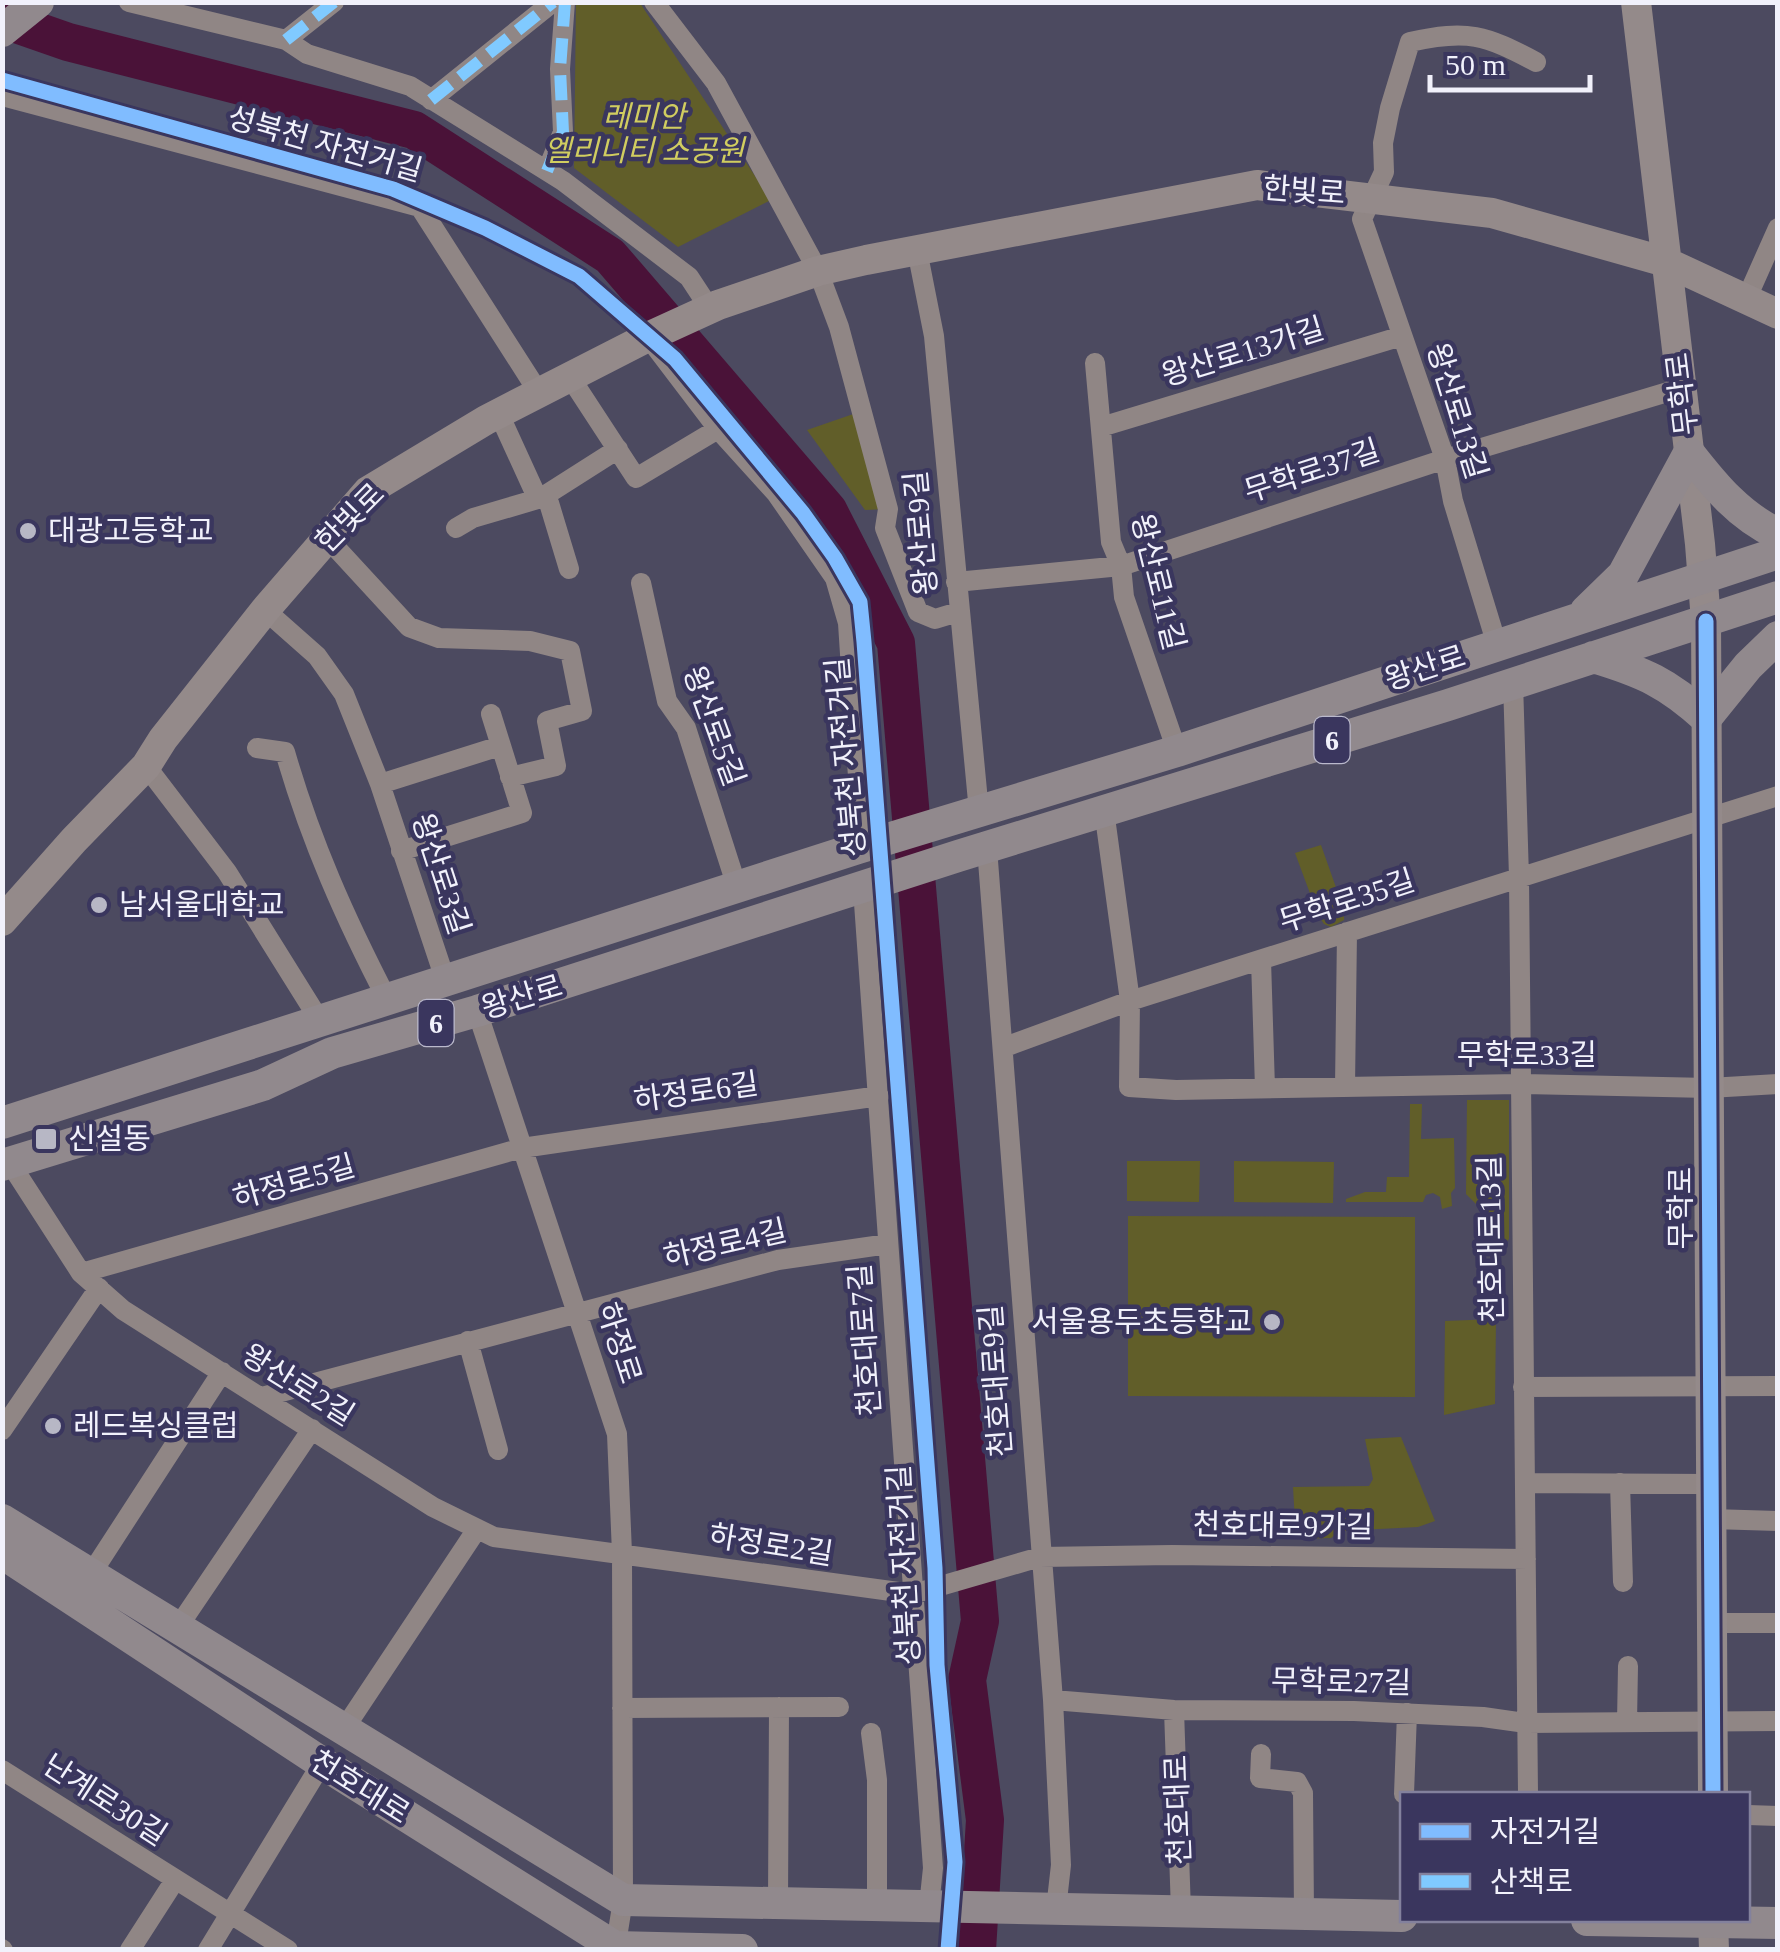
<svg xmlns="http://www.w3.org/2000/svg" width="1780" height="1952" viewBox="0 0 1780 1952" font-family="'Times New Roman','Noto Sans KR',serif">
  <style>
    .green { fill: #615e29 }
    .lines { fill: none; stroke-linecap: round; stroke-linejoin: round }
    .river { stroke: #4a1238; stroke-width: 38 }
    .street { stroke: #908685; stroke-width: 20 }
    .secondary { stroke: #948a8a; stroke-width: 30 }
    .primary { stroke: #91898d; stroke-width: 32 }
    .quiet { stroke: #80caff; stroke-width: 12; stroke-dasharray: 25 12; stroke-linecap: butt }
    .cycleway-casing { stroke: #3a365e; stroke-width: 21 }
    .cycleway { stroke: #80bcff; stroke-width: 15 }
    .poi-dot { fill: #b7b7c5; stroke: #3a365e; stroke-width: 4 }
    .labels { text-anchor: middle; stroke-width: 9; stroke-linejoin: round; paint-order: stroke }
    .shield { fill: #3a365e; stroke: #bab9cc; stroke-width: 2.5 }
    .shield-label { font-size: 28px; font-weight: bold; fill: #f1f1fb }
    .park-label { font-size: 30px; font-style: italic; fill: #d1cd60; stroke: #3a365e }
    .street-label { font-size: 30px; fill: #f1f1fb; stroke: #3a365e }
    .poi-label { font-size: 30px; fill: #f1f1fb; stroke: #3a365e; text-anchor: start }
  </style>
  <rect width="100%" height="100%" fill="#4c4a60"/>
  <path class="green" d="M 576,3 L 640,3 L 771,200 L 678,247 L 574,168 Z
    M 862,411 L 888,509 L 865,510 L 807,430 Z
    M 1321,845 L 1344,910 L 1344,920 L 1331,927 L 1324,924 L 1318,915 L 1295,853 Z
    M 1467,1100 L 1509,1100 L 1509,1239 L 1503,1245 L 1488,1234 L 1487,1215 L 1466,1194 Z
    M 1410,1104 L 1422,1104 L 1421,1139 L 1454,1138 L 1455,1188 L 1451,1193 L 1452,1206 L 1442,1209 L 1440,1197 L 1433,1193 L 1426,1195 L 1423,1202 L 1346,1202 L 1346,1199 L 1365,1192 L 1386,1192 L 1387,1177 L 1409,1177 Z
    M 1127,1161 L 1200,1161 L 1199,1202 L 1127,1201 Z
    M 1234,1161 L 1334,1162 L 1333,1203 L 1234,1202 Z
    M 1128,1216 L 1415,1217 L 1415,1397 L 1128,1396 Z
    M 1496,1319 L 1495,1404 L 1444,1415 L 1445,1321 Z
    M 1401,1437 L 1435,1521 L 1418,1527 L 1340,1531 L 1331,1538 L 1296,1539 L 1293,1487 L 1369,1486 L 1373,1479 L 1365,1439 Z"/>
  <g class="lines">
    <path class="river" d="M 2,19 L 68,42 L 414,130 L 610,256 L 828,510 L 896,643 L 980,1621 L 967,1680 L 985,1820 L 977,1950"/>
    <path class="street" d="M 129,2 L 286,40 L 307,54 L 410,86 L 563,181 L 689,277 L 710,309
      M 654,2 L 716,83 L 818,271 L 839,327 L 888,509 L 885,528 L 918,612 L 935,619 L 958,612
      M 286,40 L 334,2
      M 2,96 L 420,207 L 539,393
      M 431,100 L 553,2
      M 547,171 L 563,132 L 560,69 L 565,2
      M 917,250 L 934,336 L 979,812
      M 1746,300 L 1778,228
      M 648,337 L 718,429 L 776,493 L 835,578 L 848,623 L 859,792 L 858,848
      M 1095,363 L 1111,542 L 1121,566 L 1124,597 L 1177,751
      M 570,377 L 636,478 L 718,429
      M 499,414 L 536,495 L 549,503 L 569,569
      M 1101,427 L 1402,336
      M 456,528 L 473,518 L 541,498 L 618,449
      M 327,538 L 409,627 L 439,638 L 530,641 L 570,651 L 582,711 L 547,721 L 556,766 L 510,777
      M 956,582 L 1121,566 L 1445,459 L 1681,388
      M 641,583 L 667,701 L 686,728 L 737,887
      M 265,610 L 317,656 L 344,694 L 380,784 L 446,982
      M 1497,645 L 1453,501 L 1445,459 L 1362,219 L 1384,172 L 1383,143 L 1390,108 L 1410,42 C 1468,29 1485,35 1536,62
      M 1513,682 L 1519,877 L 1528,1794
      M 257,748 L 285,752 C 311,842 345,918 388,1001
      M 146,766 L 227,872 L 320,1021
      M 380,784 L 500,746
      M 1104,810 L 1130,1001 L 1129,1087 L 1176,1090 L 1519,1084 L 1709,1088 L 1778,1084
      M 987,848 L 1053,1700 L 1061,1865 L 1056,1909
      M 401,851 L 522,813 L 491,714
      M 863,889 L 933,1868 L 929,1906
      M 1261,960 L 1265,1088
      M 477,1011 L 617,1434 L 622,1553 L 623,1900 L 615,1950
      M 1005,1047 L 1130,1001 L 1778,796
      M 1345,1087 L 1347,932
      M 10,1163 L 81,1273 L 123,1310 L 433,1507 L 494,1537 L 913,1594 L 1040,1557 L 1172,1555 L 1526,1559
      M 81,1273 L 522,1148 L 879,1096
      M 468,1341 L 498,1450
      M 1523,1387 L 1778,1386
      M 262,1397 L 778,1260 L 888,1244
      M 2,1430 L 99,1288
      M 1525,1483 L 1710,1484
      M 1620,1483 L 1623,1582
      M 1711,1519 L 1778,1521
      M 91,1574 L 222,1372
      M 1712,1623 L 1778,1623
      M 178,1627 L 312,1429
      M 1053,1700 L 1174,1710 L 1354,1711 L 1483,1717 L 1526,1723 L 1778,1721
      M 622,1708 L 839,1707
      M 1174,1710 L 1181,1911
      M 1627,1722 L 1628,1666
      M 344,1729 L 477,1529
      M 871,1733 L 877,1780 L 877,1905
      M 1261,1754 L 1260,1778 L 1297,1782 L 1303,1793 L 1304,1914
      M 2,1770 L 288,1950
      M 1404,1794 L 1407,1713
      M 1748,1815 L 1778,1816
      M 778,1903 L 779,1707
      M 2,1949 L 3,1950
      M 130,1950 L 175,1880
      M 208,1950 L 322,1763"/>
    <path class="secondary" d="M 1636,2 L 1700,544 L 1706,621 L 1713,1794
      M 2,921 L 74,840 L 146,766 L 163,739 L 265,610 L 368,491 L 486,420 L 648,337 L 718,305 L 818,271 L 866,260 L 1257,185 L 1492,213 L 1666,262 L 1778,314
      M 1713,1920 L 1714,1950"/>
    <path class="primary" d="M 2,31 L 38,2
      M 1586,611 L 1623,575 L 1689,453 C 1714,485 1739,516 1778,534
      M 1593,657 C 1643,672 1668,683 1706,718 L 1748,666 L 1778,637
      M 2,1123 L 858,848 L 1177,751 L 1778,553
      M 2,1165 L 263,1085 L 332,1053 L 477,1011 L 958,856 L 1448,705 L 1778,597
      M 2,1520 L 623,1900 L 1402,1916
      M 2,1553 L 322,1763 L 615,1947 L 742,1950
      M 1587,1920 L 1778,1923"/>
    <path class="quiet" d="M 286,40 L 334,2
      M 431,100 L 553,2
      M 547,171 L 563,132 L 560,69 L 565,2"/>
    <g class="cycleway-casing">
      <path id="cycleway" d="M 2,80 L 393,189 L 485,228 L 579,276 L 675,359 L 803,513 L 835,558 L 860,602 L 864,642 L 935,1568 L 937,1665 L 955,1862 L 948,1950
        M 1706,621 L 1713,1794"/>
    </g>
    <use href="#cycleway" class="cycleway"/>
  </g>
  <g class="poi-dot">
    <circle cx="28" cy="531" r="10"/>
    <circle cx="99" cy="905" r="10"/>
    <rect x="34" y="1127" width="24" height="24" rx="5"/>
    <circle cx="1272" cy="1322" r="10"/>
    <circle cx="53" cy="1426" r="10"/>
  </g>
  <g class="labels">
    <g class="shield">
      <rect x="1314.5" y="717" width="35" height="46" rx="8"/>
      <rect x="418.5" y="1000" width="35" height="46" rx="8"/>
    </g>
    <g class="shield-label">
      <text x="1332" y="750">6</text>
      <text x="436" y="1033">6</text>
    </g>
    <g class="park-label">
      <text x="644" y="127">레미안<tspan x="644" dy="34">엘리니티 소공원</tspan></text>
    </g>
    <g class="street-label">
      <text transform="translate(325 144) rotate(16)" y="10">성북천 자전거길</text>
      <text transform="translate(1304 191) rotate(4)" y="10">한빛로</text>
      <text transform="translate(1243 352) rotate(-17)" y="10">왕산로13가길</text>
      <text transform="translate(1682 394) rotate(-97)" y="10">무학로</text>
      <text transform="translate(1457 411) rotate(73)" y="10">왕산로13길</text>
      <text transform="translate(1312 471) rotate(-18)" y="10">무학로37길</text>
      <text transform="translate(350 518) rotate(-45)" y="10">한빛로</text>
      <text transform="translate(921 533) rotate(-95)" y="10">왕산로9길</text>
      <text transform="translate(1158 582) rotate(76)" y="10">왕산로11길</text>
      <text transform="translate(1425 668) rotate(-18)" y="10">왕산로</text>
      <text transform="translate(714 726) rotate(70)" y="10">왕산로5길</text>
      <text transform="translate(846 757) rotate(-95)" y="10">성북천 자전거길</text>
      <text transform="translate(441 874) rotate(72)" y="10">왕산로3길</text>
      <text transform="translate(1347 901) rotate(-18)" y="10">무학로35길</text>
      <text transform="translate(522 997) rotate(-17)" y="10">왕산로</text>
      <text x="1527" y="1065">무학로33길</text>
      <text transform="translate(696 1092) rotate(-8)" y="10">하정로6길</text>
      <text transform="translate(294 1182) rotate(-16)" y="10">하정로5길</text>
      <text transform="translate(1681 1208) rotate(-90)" y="10">무학로</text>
      <text transform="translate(1491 1239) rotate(-91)" y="10">천호대로13길</text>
      <text transform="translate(725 1244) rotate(-13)" y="10">하정로4길</text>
      <text transform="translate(865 1340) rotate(-94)" y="10">천호대로7길</text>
      <text transform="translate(619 1343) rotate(72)" y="10">하정로</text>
      <text transform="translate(996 1381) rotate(-94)" y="10">천호대로9길</text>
      <text transform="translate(298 1385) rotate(32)" y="10">왕산로2길</text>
      <text transform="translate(1283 1526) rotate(1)" y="10">천호대로9가길</text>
      <text transform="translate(771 1545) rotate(9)" y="10">하정로2길</text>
      <text transform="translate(904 1565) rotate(-93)" y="10">성북천 자전거길</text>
      <text transform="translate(1341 1682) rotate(1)" y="10">무학로27길</text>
      <text transform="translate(360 1787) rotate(32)" y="10">천호대로</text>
      <text transform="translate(105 1800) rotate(33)" y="10">난계로30길</text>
      <text transform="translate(1178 1810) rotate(-92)" y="10">천호대로</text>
    </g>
    <g class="poi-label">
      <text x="48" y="541">대광고등학교</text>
      <text x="119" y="915">남서울대학교</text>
      <text x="68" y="1149">신설동</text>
      <text x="1252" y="1332" text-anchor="end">서울용두초등학교</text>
      <text x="73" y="1436">레드복싱클럽</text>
    </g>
  </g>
  <rect width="1780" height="1952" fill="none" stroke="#f1f1fb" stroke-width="10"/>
  <rect x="1400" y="1792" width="350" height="130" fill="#3a365e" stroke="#83819d" stroke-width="2.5"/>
  <rect x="1420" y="1824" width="50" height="15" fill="#80bcff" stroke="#83819d" stroke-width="2.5"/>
  <text x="1490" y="1842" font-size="30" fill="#f1f1fb">자전거길</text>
  <rect x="1420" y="1874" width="50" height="15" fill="#80caff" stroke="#83819d" stroke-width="2.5"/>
  <text x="1490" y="1892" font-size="30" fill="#f1f1fb">산책로</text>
  <path d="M1430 75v15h160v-15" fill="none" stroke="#f1f1fb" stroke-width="5"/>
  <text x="1445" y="75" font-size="30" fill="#f1f1fb" stroke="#3a365e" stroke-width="8" paint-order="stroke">50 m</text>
</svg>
